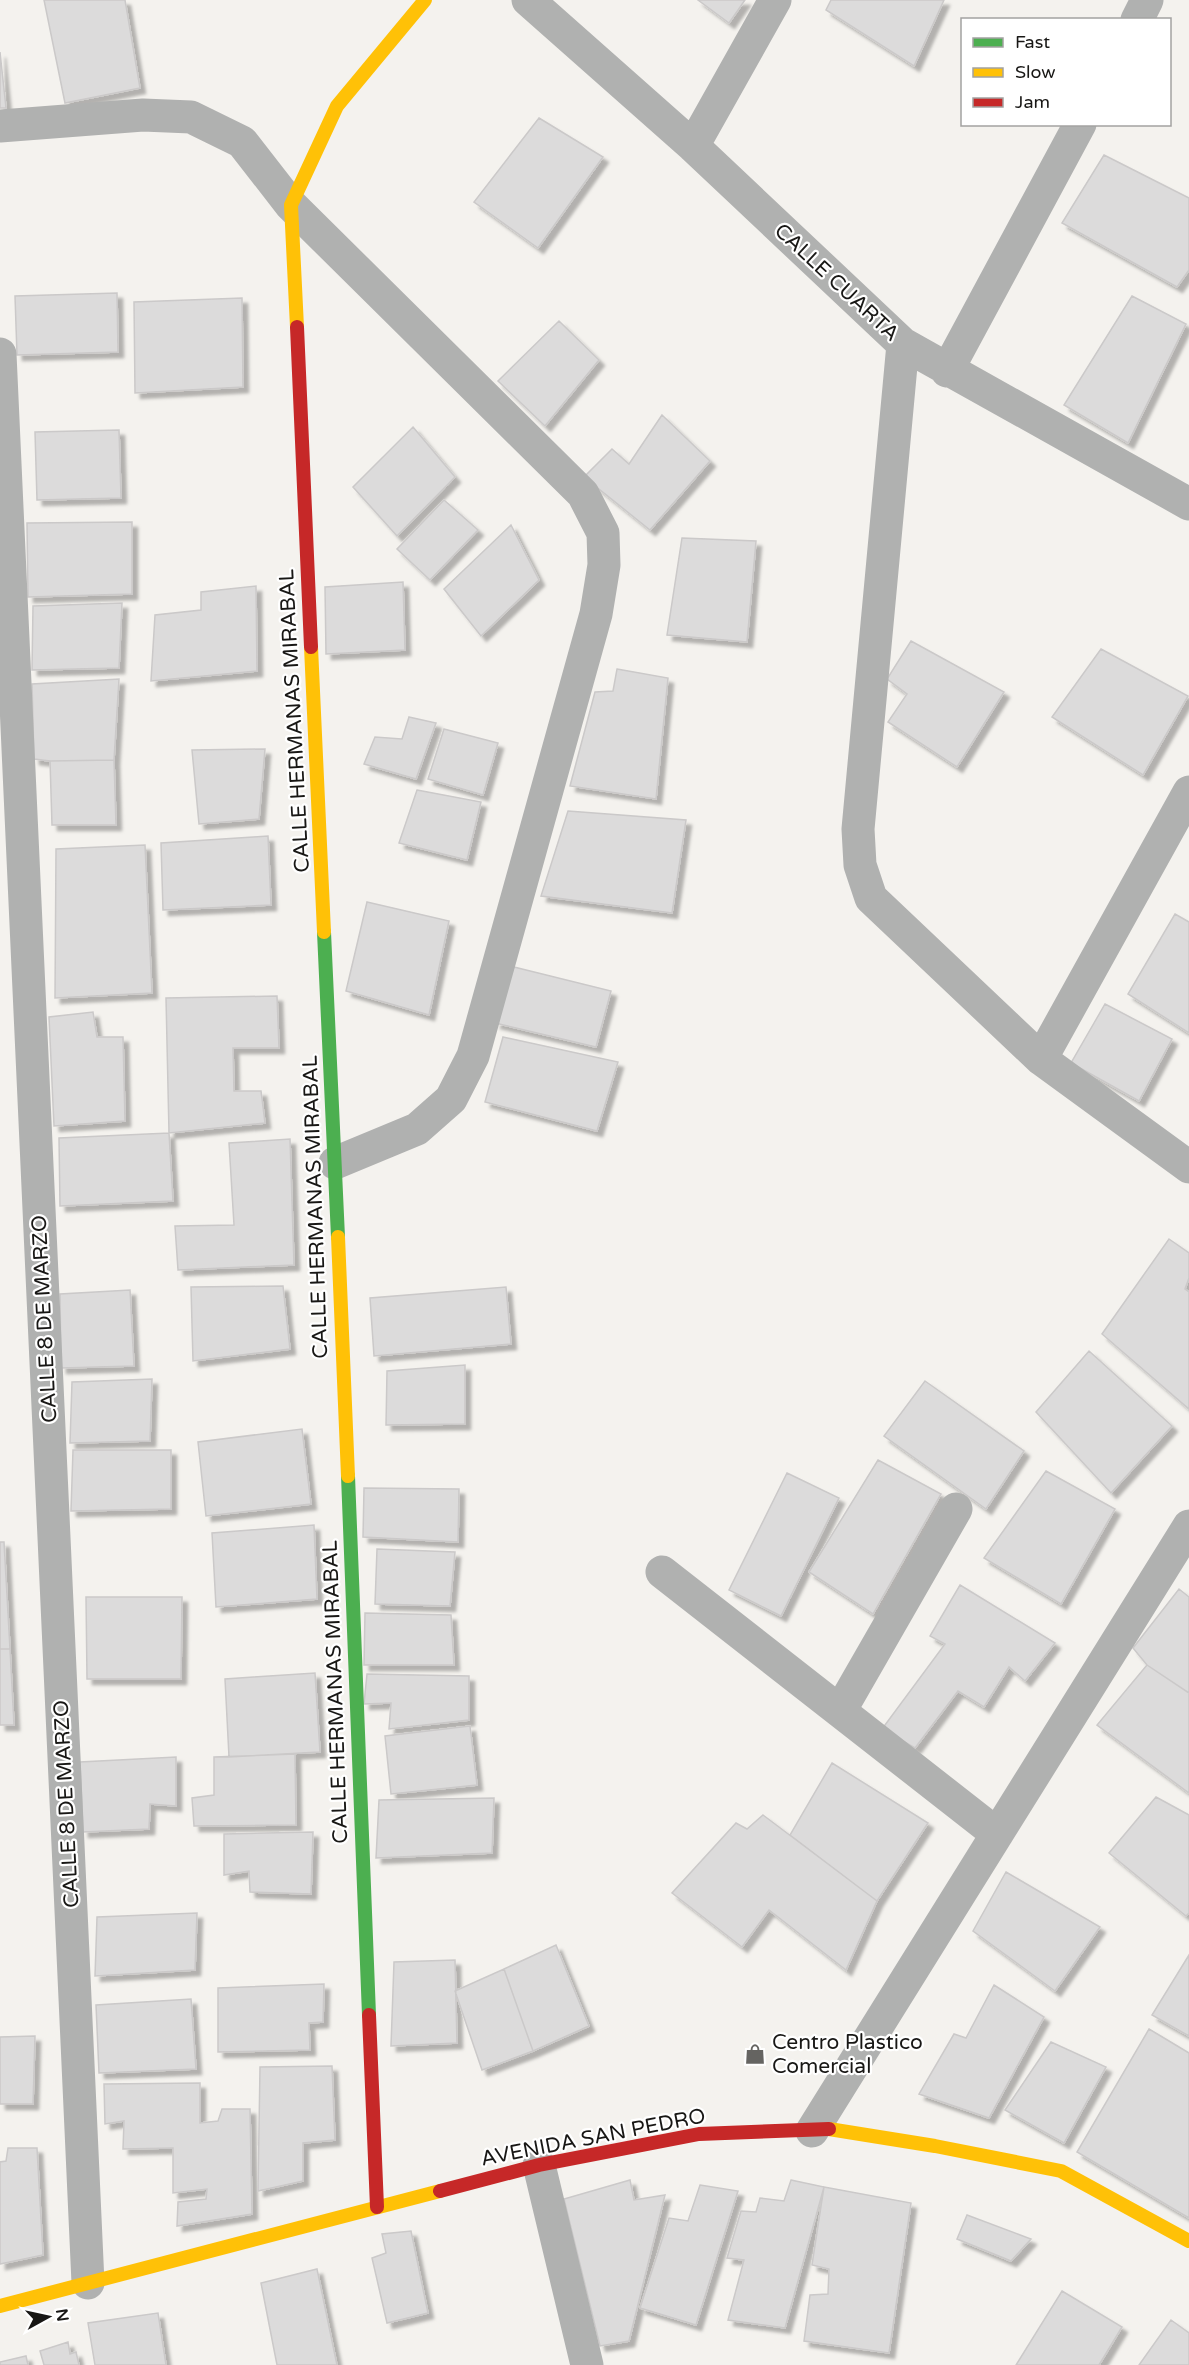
<svg xmlns="http://www.w3.org/2000/svg" width="1189" height="2365" viewBox="0 0 1189 2365" font-family="'Varela Round',sans-serif">
  <style>
    .building { fill: #dcdbdb; stroke: #cbc9c9; stroke-width: 1.5; filter: url(#shadow) }
    .lines { fill: none; stroke-linecap: round; stroke-linejoin: round }
    .street { stroke: #b0b1b0; stroke-width: 33 }
    .fast { stroke: #4caf50; stroke-width: 14 }
    .slow { stroke: #ffc107; stroke-width: 14 }
    .jam { stroke: #c62828; stroke-width: 14 }
    .labels { text-anchor: middle; stroke-width: 4.5; stroke-linejoin: round; paint-order: stroke }
    .street-label { font-size: 21px; fill: #181715; stroke: #fff }
    .poi-label { font-size: 21px; fill: #181715; stroke: #fff; text-anchor: start }
  </style>
  <defs>
    <filter id="shadow"><feDropShadow dx="5.5" dy="5.5" stdDeviation="1.5" flood-color="#0004"/></filter>
  </defs>
  <rect width="100%" height="100%" fill="#f4f2ee"/>
  <path class="building" d="M 44,0 L 125,0 L 140,88 L 65,103 Z
    M 698,0 L 745,0 L 729,23 Z
    M 831,0 L 944,0 L 914,66 L 826,10 Z
    M 0,52 L 6,108 L 0,108 Z
    M 539,118 L 603,157 L 538,248 L 474,202 Z
    M 1104,155 L 1189,198 L 1189,270 L 1177,287 L 1062,223 Z
    M 117,293 L 118,352 L 17,355 L 15,296 Z
    M 1132,296 L 1186,324 L 1128,443 L 1064,405 Z
    M 242,298 L 243,387 L 135,393 L 134,302 Z
    M 559,321 L 599,360 L 545,426 L 498,381 Z
    M 662,415 L 710,461 L 650,530 L 584,477 L 612,449 L 629,464 Z
    M 413,427 L 455,477 L 397,536 L 353,487 Z
    M 119,430 L 121,498 L 37,500 L 35,432 Z
    M 444,500 L 478,530 L 430,580 L 397,549 Z
    M 132,522 L 132,594 L 28,597 L 27,523 Z
    M 511,525 L 539,580 L 481,636 L 444,589 Z
    M 682,538 L 756,541 L 747,642 L 667,635 Z
    M 403,582 L 405,650 L 326,654 L 325,587 Z
    M 256,586 L 257,671 L 151,681 L 155,615 L 201,610 L 201,592 Z
    M 122,603 L 119,668 L 32,670 L 33,606 Z
    M 911,641 L 1004,692 L 957,767 L 888,722 L 907,694 L 887,679 Z
    M 1101,649 L 1188,696 L 1143,775 L 1052,717 Z
    M 617,669 L 668,678 L 656,799 L 570,786 L 595,692 L 613,691 Z
    M 119,679 L 114,760 L 50,761 L 34,759 L 32,684 Z
    M 409,717 L 436,723 L 416,779 L 364,764 L 375,737 L 402,739 Z
    M 444,729 L 498,743 L 483,795 L 428,779 Z
    M 265,749 L 259,819 L 199,824 L 192,750 Z
    M 114,760 L 116,825 L 52,825 L 50,761 Z
    M 417,790 L 481,802 L 467,860 L 399,843 Z
    M 568,811 L 686,820 L 672,913 L 541,896 Z
    M 268,836 L 271,905 L 163,910 L 161,843 Z
    M 145,845 L 152,993 L 55,998 L 56,849 Z
    M 367,902 L 449,921 L 429,1015 L 346,991 Z
    M 1175,914 L 1189,922 L 1189,1033 L 1128,994 Z
    M 514,967 L 611,991 L 596,1047 L 495,1023 Z
    M 277,996 L 279,1048 L 233,1048 L 234,1091 L 261,1091 L 265,1123 L 169,1133 L 166,998 Z
    M 1105,1004 L 1172,1039 L 1139,1101 L 1071,1063 Z
    M 93,1012 L 97,1037 L 123,1037 L 125,1121 L 54,1126 L 49,1017 Z
    M 503,1037 L 618,1062 L 597,1131 L 485,1102 Z
    M 169,1133 L 173,1201 L 60,1206 L 59,1138 Z
    M 290,1139 L 294,1265 L 178,1270 L 175,1226 L 234,1225 L 229,1143 Z
    M 1169,1239 L 1189,1253 L 1189,1278 L 1185,1289 L 1189,1292 L 1189,1409 L 1102,1334 Z
    M 283,1286 L 290,1349 L 193,1361 L 191,1287 Z
    M 506,1287 L 511,1344 L 374,1356 L 370,1298 Z
    M 130,1290 L 134,1366 L 61,1368 L 60,1294 Z
    M 1089,1351 L 1172,1426 L 1111,1493 L 1036,1412 Z
    M 465,1365 L 465,1424 L 386,1425 L 387,1371 Z
    M 152,1379 L 150,1441 L 70,1443 L 72,1382 Z
    M 925,1381 L 1024,1451 L 986,1509 L 884,1436 Z
    M 302,1429 L 311,1504 L 206,1516 L 198,1442 Z
    M 73,1450 L 171,1450 L 171,1509 L 71,1511 Z
    M 878,1460 L 941,1494 L 873,1614 L 809,1572 Z
    M 1046,1471 L 1115,1509 L 1061,1604 L 984,1558 Z
    M 787,1473 L 839,1498 L 781,1616 L 729,1590 Z
    M 364,1488 L 459,1489 L 458,1542 L 363,1537 Z
    M 314,1525 L 317,1599 L 216,1607 L 212,1533 Z
    M 0,1542 L 4,1542 L 10,1649 L 0,1649 Z
    M 377,1549 L 455,1552 L 450,1606 L 375,1604 Z
    M 960,1585 L 1055,1643 L 1025,1681 L 1009,1667 L 984,1707 L 958,1691 L 915,1748 L 882,1729 L 945,1644 L 930,1636 Z
    M 1179,1589 L 1189,1597 L 1189,1693 L 1147,1665 L 1133,1648 Z
    M 86,1597 L 182,1597 L 181,1679 L 87,1679 Z
    M 365,1613 L 451,1615 L 454,1665 L 364,1665 Z
    M 0,1649 L 10,1649 L 14,1725 L 0,1725 Z
    M 1147,1665 L 1189,1693 L 1189,1793 L 1097,1725 Z
    M 315,1673 L 320,1752 L 229,1757 L 225,1679 Z
    M 367,1674 L 469,1676 L 469,1720 L 389,1729 L 391,1703 L 364,1704 Z
    M 470,1726 L 477,1785 L 391,1794 L 385,1736 Z
    M 295,1754 L 296,1825 L 194,1826 L 192,1798 L 214,1795 L 214,1757 Z
    M 176,1757 L 176,1806 L 150,1804 L 149,1829 L 83,1832 L 80,1762 Z
    M 832,1763 L 928,1823 L 877,1901 L 790,1835 Z
    M 1156,1797 L 1189,1815 L 1189,1913 L 1186,1916 L 1109,1853 Z
    M 494,1798 L 492,1853 L 376,1858 L 379,1800 Z
    M 763,1815 L 877,1901 L 846,1970 L 769,1910 L 742,1947 L 672,1893 L 736,1823 L 747,1829 Z
    M 313,1832 L 311,1894 L 250,1892 L 249,1871 L 224,1875 L 224,1834 Z
    M 1006,1872 L 1100,1927 L 1055,1991 L 973,1931 Z
    M 197,1913 L 195,1970 L 95,1976 L 97,1917 Z
    M 556,1945 L 589,2026 L 533,2051 L 504,1969 Z
    M 1189,1955 L 1189,2036 L 1152,2015 Z
    M 455,1960 L 457,2043 L 391,2046 L 394,1962 Z
    M 504,1969 L 533,2051 L 482,2070 L 455,1991 Z
    M 324,1984 L 323,2022 L 309,2023 L 310,2050 L 218,2052 L 218,1988 Z
    M 994,1985 L 1044,2017 L 989,2118 L 919,2094 L 954,2034 L 966,2038 Z
    M 191,1999 L 196,2069 L 99,2073 L 96,2005 Z
    M 1149,2029 L 1189,2053 L 1189,2218 L 1077,2152 Z
    M 35,2036 L 33,2104 L 0,2104 L 0,2037 Z
    M 1051,2042 L 1106,2067 L 1064,2143 L 1005,2110 Z
    M 332,2066 L 335,2140 L 303,2143 L 303,2181 L 258,2191 L 260,2067 Z
    M 200,2083 L 200,2123 L 218,2121 L 222,2109 L 250,2109 L 252,2214 L 177,2226 L 178,2202 L 206,2199 L 207,2189 L 173,2193 L 173,2148 L 123,2149 L 124,2121 L 105,2124 L 104,2084 Z
    M 8,2148 L 37,2148 L 43,2255 L 0,2264 L 0,2162 L 6,2161 Z
    M 630,2180 L 634,2200 L 665,2195 L 629,2341 L 600,2346 L 564,2199 Z
    M 791,2180 L 824,2187 L 785,2328 L 728,2320 L 744,2260 L 727,2258 L 741,2211 L 756,2212 L 760,2198 L 784,2201 Z
    M 700,2185 L 738,2191 L 696,2325 L 640,2308 L 669,2218 L 688,2221 Z
    M 824,2187 L 911,2203 L 889,2353 L 804,2341 L 810,2295 L 828,2294 L 829,2269 L 812,2265 Z
    M 967,2215 L 1031,2239 L 1011,2261 L 957,2239 Z
    M 411,2231 L 428,2313 L 387,2323 L 372,2258 L 386,2253 L 382,2234 Z
    M 317,2269 L 337,2365 L 277,2365 L 261,2283 Z
    M 1062,2291 L 1122,2327 L 1099,2365 L 1016,2365 Z
    M 158,2313 L 166,2365 L 95,2365 L 88,2323 Z
    M 1171,2320 L 1189,2333 L 1189,2365 L 1139,2365 Z
    M 68,2342 L 70,2354 L 76,2352 L 79,2365 L 44,2365 L 40,2351 Z
    M 26,2356 L 28,2365 L 0,2365 L 0,2362 Z"/>
  <g class="lines">
    <path class="street" d="M 528,0 L 693,146 L 903,344 L 1189,504
      M 1137,20 L 1147,0
      M 0,126 L 143,115 L 191,117 L 242,142 L 291,205 L 583,494 L 603,533 L 604,565 L 596,614 L 473,1056 L 451,1099 L 417,1129 L 335,1163
      M 693,146 L 775,0
      M 903,344 L 858,829 L 860,865 L 871,898 L 1041,1059 L 1189,1167
      M 0,354 L 88,2283
      M 947,371 L 1080,124
      M 1041,1059 L 1189,792
      M 662,1572 L 997,1834
      M 840,1711 L 956,1509
      M 812,2131 L 1189,1526
      M 539,2165 L 587,2365"/>
    <path class="fast" d="M 324,932 L 338,1237
      M 348,1476 L 369,2015"/>
    <path class="slow" d="M 297,327 L 291,205 L 337,106 L 425,0
      M 311,647 L 324,932
      M 338,1237 L 348,1476
      M 829,2129 L 935,2146 L 1061,2171 L 1189,2241
      M 0,2306 L 440,2191"/>
    <path class="jam" d="M 297,327 L 311,647
      M 369,2015 L 377,2207
      M 440,2191 L 539,2165 L 699,2134 L 829,2129"/>
  </g>
  <defs>
    <g id="shop-bare" transform="scale(1.62)"><path d="M-5-2.5h2.3a2.7 3.5 0 0 1 5.4 0H5L5.5 6h-11ZM-1.5-2.5h3a1.5 2.3 0 0 0-3 0Z" fill="#656461" stroke="#fff" stroke-width="2.5" paint-order="stroke"/></g>
  </defs>
  <g fill-rule="evenodd">
    <use href="#shop-bare" x="755" y="2054"/>
  </g>
  <g class="labels">
    <g class="street-label">
      <text transform="translate(837 282) rotate(43)" y="7">CALLE CUARTA</text>
      <text transform="translate(294 721) rotate(-93)" y="7">CALLE HERMANAS MIRABAL</text>
      <text transform="translate(315 1207) rotate(-92)" y="7">CALLE HERMANAS MIRABAL</text>
      <text transform="translate(44 1319) rotate(-93)" y="7">CALLE 8 DE MARZO</text>
      <text transform="translate(335 1692) rotate(-92)" y="7">CALLE HERMANAS MIRABAL</text>
      <text transform="translate(66 1804) rotate(-93)" y="7">CALLE 8 DE MARZO</text>
      <text transform="translate(593 2137) rotate(-11)" y="7">AVENIDA SAN PEDRO</text>
    </g>
    <g class="poi-label">
      <text x="772" y="2049">Centro Plastico<tspan x="772" dy="24">Comercial</tspan></text>
    </g>
  </g>
  <rect x="961" y="18" width="210" height="108" fill="#ffffff" stroke="#a3a2a1" stroke-width="1.5"/>
  <rect x="973" y="38" width="30" height="9" fill="#4caf50" stroke="#a3a2a1" stroke-width="1.5"/>
  <text x="1015" y="48" font-size="18" fill="#181715">Fast</text>
  <rect x="973" y="68" width="30" height="9" fill="#ffc107" stroke="#a3a2a1" stroke-width="1.5"/>
  <text x="1015" y="78" font-size="18" fill="#181715">Slow</text>
  <rect x="973" y="98" width="30" height="9" fill="#c62828" stroke="#a3a2a1" stroke-width="1.5"/>
  <text x="1015" y="108" font-size="18" fill="#181715">Jam</text>
  <g transform="translate(48 2317) rotate(82)" stroke="#ffffff" stroke-width="4.5" paint-order="stroke">
  <path d="M0-4.5L10 22L0 15L-10 22Z" fill="#181715"/>
  <text y="-9" font-size="16" font-weight="bold" text-anchor="middle" fill="#181715">N</text>
  </g>
</svg>
